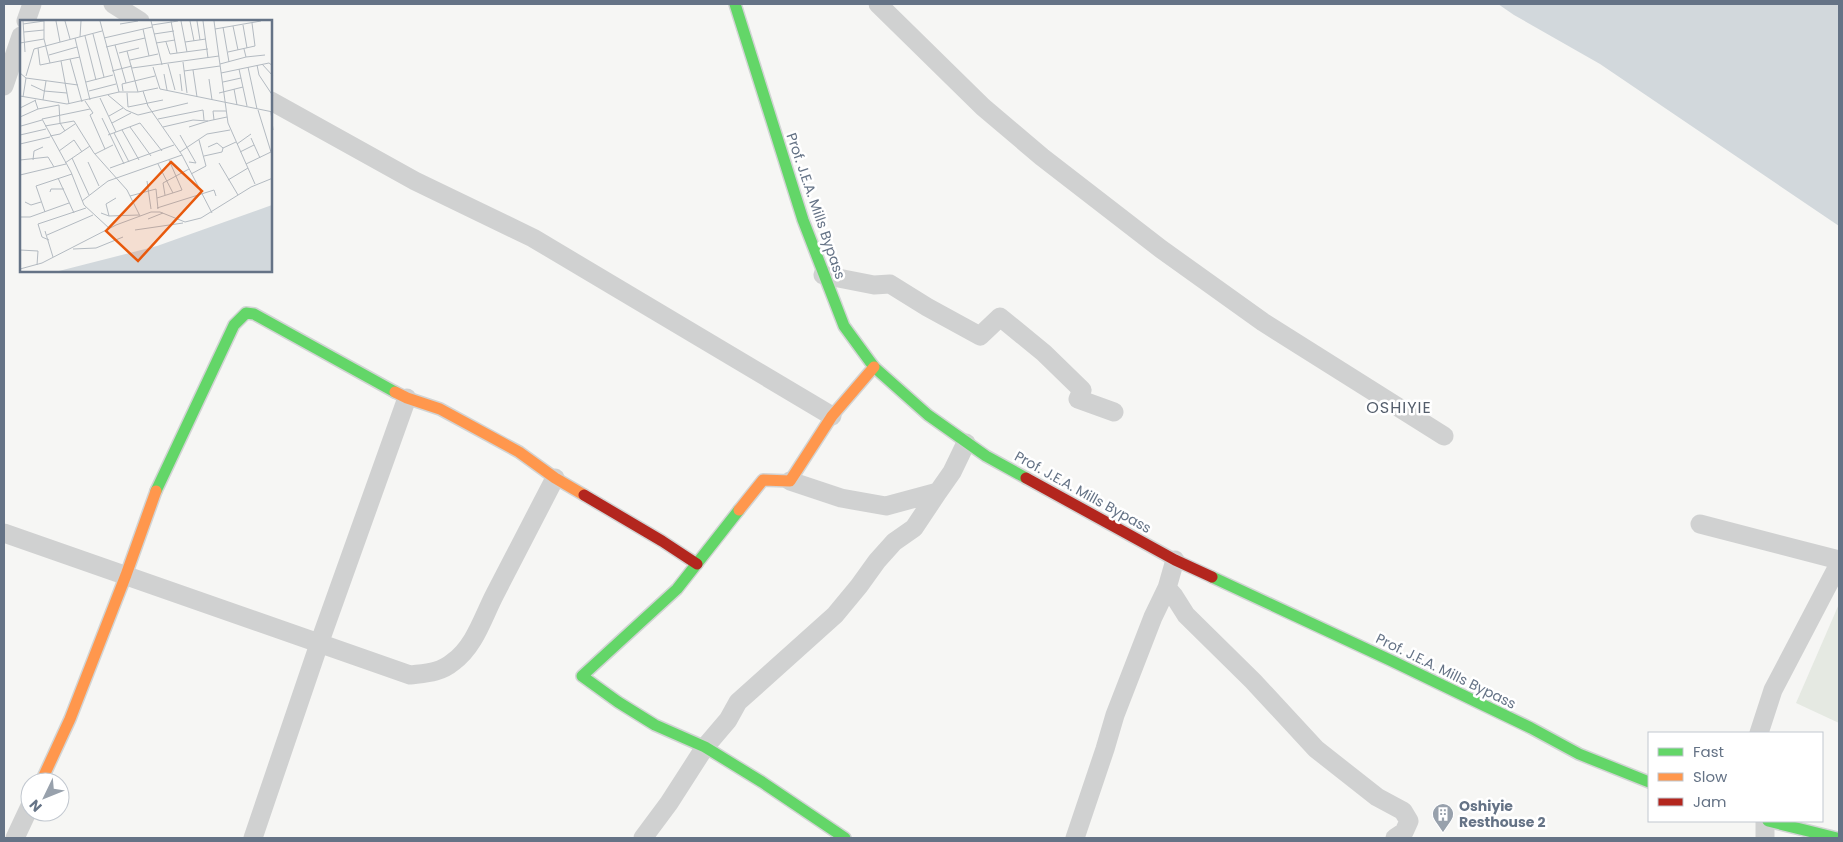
<svg xmlns="http://www.w3.org/2000/svg" width="1843" height="842" viewBox="0 0 1843 842" font-family="Poppins,sans-serif">
  <style>
    .green { fill: #e5e9e2 }
    .water { fill: #d2d8dc }
    .lines { fill: none; stroke-linecap: round; stroke-linejoin: round }
    .fast-casing { stroke: #d2d4d4; stroke-width: 14 }
    .slow-casing { stroke: #d2d4d4; stroke-width: 14 }
    .jam-casing { stroke: #d2d4d4; stroke-width: 14 }
    .street { stroke: #d0d1d1; stroke-width: 19 }
    .fast { stroke: #63d668; stroke-width: 11 }
    .slow { stroke: #ff974d; stroke-width: 11 }
    .jam { stroke: #b3261e; stroke-width: 11 }
    .labels { text-anchor: middle; stroke-width: 5; stroke-linejoin: round; paint-order: stroke }
    .street-label { font-size: 14px; fill: #657386; stroke: #fff }
    .poi-label { font-size: 14px; font-weight: bold; fill: #657386; stroke: #fff; text-anchor: start }
    .quarter-label { font-size: 16px; letter-spacing: 1px; fill: #535d6b; stroke: #fff }
    .inset-road { fill: none; stroke: #b3bac1; stroke-width: 1 }
    .view { fill: #e8590c; fill-opacity: 0.15; stroke: #e8590c; stroke-width: 2.5 }
    .inset-edge { fill: none; stroke: #657386; stroke-width: 2.5 }
  </style>
  <rect width="100%" height="100%" fill="#f6f6f4"/>
  <path class="green" d="M 1839,604 L 1839,723 L 1796,703 Z"/>
  <path class="water" d="M 1498,4 L 1839,4 L 1839,226 L 1600,64 L 1514,15 Z"/>
  <g class="lines">
    <g class="fast-casing">
      <path id="fast" d="M 735,4 L 803,220 L 844,326 L 874,367 L 928,415 L 986,456 L 1026,478
        M 156,491 L 234,325 L 246,313 L 254,314 L 395,392
        M 739,510 L 677,589 L 582,676 L 618,702 L 655,725 L 705,747 L 762,782 L 845,838
        M 1212,577 L 1392,661 L 1531,728 L 1579,754 L 1649,782
        M 1768,821 L 1837,838"/>
    </g>
    <g class="slow-casing">
      <path id="slow" d="M 395,392 L 407,398 L 440,409 L 519,452 L 555,478 L 584,495
        M 739,510 L 763,480 L 790,481 L 832,416 L 874,367
        M 41,782 L 70,719 L 126,575 L 156,491"/>
    </g>
    <g class="jam-casing">
      <path id="jam" d="M 1026,478 L 1175,560 L 1212,577
        M 584,495 L 662,541 L 697,564"/>
    </g>
    <path class="street" d="M 113,4 L 140,21
      M 878,4 L 983,107 L 1042,157 L 1161,249 L 1263,322 L 1444,436
      M 26,21 L 32,4
      M 4,86 L 21,36
      M 271,101 L 415,181 L 533,238 L 832,416
      M 823,275 L 874,285 L 890,284 L 927,307 L 980,336 L 1000,317 L 1044,353 L 1082,390 L 1078,399 L 1114,412
      M 790,481 L 841,498 L 886,506 L 938,492 L 952,472 L 966,443
      M 1700,524 L 1839,560
      M 4,533 L 410,675 C 426,673 440,673 453,662 C 475,646 483,617 495,594 C 515,555 535,516 555,478
      M 1167,588 L 1174,596 L 1186,615 L 1253,681 L 1316,749 L 1377,797 L 1403,811 L 1409,821 L 1404,832 L 1395,838
      M 1759,733 L 1773,690 L 1839,564
      M 1765,821 L 1765,838
      M 15,838 L 30,806
      M 253,838 L 319,644 L 407,398
      M 643,838 L 669,803 L 705,747 L 728,720 L 738,702 L 835,615 L 859,586 L 877,561 L 894,542 L 914,528 L 938,492
      M 1075,838 L 1105,749 L 1115,715 L 1153,617 L 1167,588 L 1175,560"/>
    <use href="#fast" class="fast"/>
    <use href="#slow" class="slow"/>
    <use href="#jam" class="jam"/>
  </g>
  <defs>
    <g id="building-pin" transform="scale(1.125)"><path d="M0 17L-7.5 6A9.5 9.5 0 1 1 7.5 6Z" fill="#98a1ac" stroke="#fff"/><path d="M-4-6H4V6H1V3H-1V6H-4ZM-2.5-4.3h1.7v1.8h-1.7ZM.8-4.3h1.7v1.8H.8ZM-2.5-1h1.7V.8h-1.7ZM.8-1h1.7V.8H.8Z" fill="#fff"/></g>
  </defs>
  <g fill-rule="evenodd">
    <use href="#building-pin" x="1443" y="814"/>
  </g>
  <g class="labels">
    <g class="street-label">
      <text transform="translate(816 206) rotate(71)" y="5">Prof. J.E.A. Mills Bypass</text>
      <text transform="translate(1083 492) rotate(29)" y="5">Prof. J.E.A. Mills Bypass</text>
      <text transform="translate(1446 671) rotate(26)" y="5">Prof. J.E.A. Mills Bypass</text>
    </g>
    <g class="poi-label">
      <text x="1459" y="811">Oshiyie<tspan x="1459" dy="16">Resthouse 2</tspan></text>
    </g>
    <g class="quarter-label">
      <text x="1399" y="413">OSHIYIE</text>
    </g>
  </g>
  <g transform="translate(20 20)">
    <rect width="252" height="252" fill="#f6f6f4"/>
    <path d="M 252,185 L 252,252 L 35,252 L 137,226 Z" fill="#d2d8dc"/>
    <path class="inset-road" d="M 3,1 L 5,32M 24,1 L 24,19 L 30,43 L 60,37M 36,1 L 40,22M 45,1 L 50,19M 80,1 L 99,72M 131,1 L 142,45M 151,1 L 157,33M 161,1 L 167,32M 170,1 L 174,21M 177,1 L 180,20M 183,1 L 188,38M 194,1 L 208,103 L 235,164M 3,4 L 24,1M 100,4 L 118,1M 132,5 L 158,1M 223,5 L 227,28M 213,6 L 218,30M 203,7 L 209,42M 123,9 L 129,36M 195,9 L 241,1M 4,12 L 24,10M 73,14 L 84,57M 134,14 L 154,11M 65,16 L 76,60M 60,17 L 61,1M 55,18 L 70,80M 84,18 L 132,7M 146,22 L 150,34 L 188,29M 165,22 L 186,19M 0,23 L 24,19M 136,23 L 155,20M 95,25 L 106,63M 86,27 L 125,18M 18,28 L 20,45 L 30,43M 224,29 L 226,37 L 245,35M 107,31 L 118,72M 208,32 L 235,26 L 232,3M 99,33 L 119,28M 29,35 L 57,27M 50,39 L 62,82M 110,40 L 138,34M 41,41 L 49,84M 163,42 L 167,73M 148,44 L 155,70M 200,44 L 226,37M 242,44 L 253,56M 237,45 L 239,55 L 253,76M 133,47 L 140,69 L 253,92M 228,47 L 237,89M 112,48 L 199,36M 219,49 L 227,86M 173,50 L 177,77M 92,51 L 112,46M 164,51 L 200,46M 0,53 L 6,58 L 3,77M 201,53 L 249,43 L 253,46M 144,54 L 147,70M 160,54 L 162,71M 6,56 L 14,29 L 82,11M 6,58 L 58,65M 189,59 L 192,80M 66,62 L 93,55M 203,62 L 221,58M 11,65 L 24,71 L 47,73M 214,69 L 217,85M 69,71 L 96,64M 103,71 L 102,64 L 135,56M 123,71 L 128,86 L 162,135 L 192,193M 107,73 L 108,87 L 143,80M 199,73 L 223,67M 88,75 L 106,90 L 118,95 L 168,83M 0,76 L 47,84 L 99,72 L 118,72 L 138,68M 80,78 L 96,112M 15,80 L 18,89 L 39,85M 23,80 L 26,61M 65,81 L 73,93 L 70,95 L 85,129M 39,85 L 40,103 L 45,111M 0,88 L 16,80M 70,89 L 22,99 L 51,152 L 64,185 L 90,209M 238,90 L 251,132M 251,92 L 253,110M 89,96 L 103,88M 0,97 L 18,89M 82,98 L 104,144M 138,99 L 183,90 L 184,100M 194,100 L 193,91 L 206,91M 92,103 L 111,93M 1,106 L 22,100M 25,106 L 54,101 L 74,133 L 107,170 L 120,196M 110,107 L 131,136M 143,107 L 173,100 L 188,101 L 207,97M 169,107 L 188,101M 102,110 L 119,140M 94,113 L 109,142M 0,115 L 26,109M 88,115 L 120,103 L 142,131M 160,115 L 176,143 L 169,142M 30,116 L 40,114 L 55,104M 231,118 L 240,138M 0,124 L 30,117M 217,124 L 231,114M 188,127 L 197,123 L 203,128 L 216,122M 39,131 L 54,120 L 62,132M 160,132 L 187,114 L 210,110M 220,132 L 234,125M 75,134 L 93,125M 184,136 L 202,132 L 203,128M 52,138 L 69,175M 0,140 L 28,137 L 34,147M 13,140 L 14,131 L 23,127M 68,142 L 79,166M 45,143 L 70,126M 199,143 L 218,175M 138,144 L 153,173M 226,144 L 253,131M 90,148 L 154,125M 171,154 L 186,146 L 179,120M 0,155 L 46,144M 38,158 L 54,193M 208,160 L 228,148M 127,161 L 131,189M 30,172 L 31,169 L 44,169M 145,175 L 143,163 L 169,149M 110,176 L 136,169 L 138,189M 137,178 L 162,170 L 149,140M 62,181 L 88,161 L 162,135M 5,182 L 11,185 L 21,182M 137,188 L 194,170 L 196,176M 25,192 L 16,166 L 52,154M 81,193 L 89,196 L 86,184 L 96,178M 89,196 L 119,195M 0,197 L 10,197 L 49,183M 128,199 L 143,193M 115,210 L 163,203M 25,211 L 33,237M 27,215 L 73,195M 29,220 L 22,217 L 18,204 L 66,188M 53,229 L 76,228 L 103,217M 0,230 L 18,231 L 17,245M 0,249 L 22,243 L 96,205 L 131,192 L 140,192 L 165,202 L 181,198 L 231,167 L 253,158"/>
    <path class="view" d="M 151,142 L 182,171 L 118,241 L 86,211 Z"/>
    <rect width="252" height="252" class="inset-edge"/>
  </g>
  <rect width="1843" height="842" fill="none" stroke="#657386" stroke-width="10"/>
  <rect x="1648" y="732" width="175" height="90" fill="#ffffff" stroke="#c1c7cf"/>
  <rect x="1658" y="748" width="25" height="8" fill="#63d668" stroke="#c1c7cf"/>
  <text x="1693" y="757" font-size="15" fill="#657386">Fast</text>
  <rect x="1658" y="773" width="25" height="8" fill="#ff974d" stroke="#c1c7cf"/>
  <text x="1693" y="782" font-size="15" fill="#657386">Slow</text>
  <rect x="1658" y="798" width="25" height="8" fill="#b3261e" stroke="#c1c7cf"/>
  <text x="1693" y="807" font-size="15" fill="#657386">Jam</text>
  <g transform="translate(45 797) rotate(227)"><circle r="24" fill="#ffffff" stroke="#c1c7cf"/>
  <path d="M0-4L9 19L0 12L-9 19Z" fill="#98a1ac"/>
  <text y="-8" font-size="14" font-weight="bold" text-anchor="middle" fill="#657386">N</text>
  </g>
</svg>
